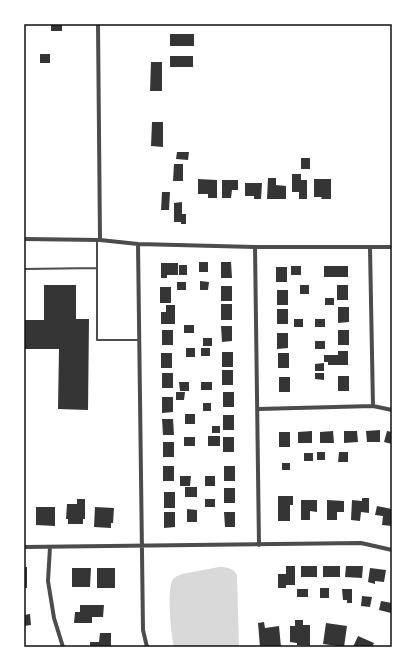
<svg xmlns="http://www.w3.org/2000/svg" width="416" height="671" viewBox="0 0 416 671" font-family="Bitter,serif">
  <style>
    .water { fill: #d9d9d9 }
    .building { fill: #353535 }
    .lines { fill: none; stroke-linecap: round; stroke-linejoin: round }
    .service { stroke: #4c4c4c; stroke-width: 2 }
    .minor { stroke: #4c4c4c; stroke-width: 4 }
    .neatline { fill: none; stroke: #111; stroke-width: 1.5 }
  </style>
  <rect width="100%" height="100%" fill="#fff"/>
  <path class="water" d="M 219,567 C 227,567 233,568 237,575 L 239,647 L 174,647 C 171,635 167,592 172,581 C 174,577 177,576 182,574 Z"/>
  <path class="building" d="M 51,24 L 62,24 L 62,31 L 51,31 Z
    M 170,34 L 194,34 L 194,46 L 170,46 Z
    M 40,54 L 50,54 L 50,63 L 40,63 Z
    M 170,56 L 193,56 L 193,67 L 170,67 Z
    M 151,62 L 162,62 L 162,91 L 150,91 Z
    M 152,122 L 163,122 L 163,147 L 151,146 Z
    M 177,152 L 189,152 L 188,160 L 176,159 Z
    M 301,158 L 310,158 L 310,169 L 301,169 Z
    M 174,164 L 183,164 L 183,181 L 173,181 Z
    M 292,174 L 301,174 L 301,180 L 307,180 L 307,199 L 299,199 L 299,192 L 292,192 Z
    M 268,178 L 276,178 L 276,185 L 286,186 L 286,199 L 267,199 Z
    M 198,179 L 217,180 L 217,198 L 208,198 L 208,194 L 198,194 Z
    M 314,179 L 331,179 L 331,199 L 321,199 L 322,197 L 314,197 Z
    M 222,180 L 238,180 L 238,190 L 232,190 L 231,198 L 222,198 Z
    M 245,183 L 262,183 L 261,199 L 254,199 L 254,196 L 245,196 Z
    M 162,192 L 170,192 L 169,210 L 161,210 Z
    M 182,202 L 182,214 L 186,214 L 186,224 L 181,224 L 181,222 L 174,222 L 174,203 Z
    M 199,262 L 208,262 L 208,272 L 199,272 Z
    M 221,262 L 231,262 L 232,278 L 221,278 Z
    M 161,263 L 178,263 L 178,275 L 167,275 L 167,278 L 161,278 Z
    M 179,265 L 187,265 L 187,275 L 179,275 Z
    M 291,266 L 301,266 L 301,275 L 291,275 Z
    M 324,266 L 348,266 L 348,277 L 324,277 Z
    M 276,267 L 287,267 L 287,282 L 276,282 Z
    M 200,281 L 209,282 L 208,290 L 200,290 Z
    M 177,282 L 186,282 L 186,290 L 177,290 Z
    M 44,285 L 76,285 L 76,319 L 89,319 L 88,410 L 58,409 L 59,349 L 24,349 L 24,320 L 44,320 Z
    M 300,285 L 309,285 L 309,294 L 300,294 Z
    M 337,285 L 348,285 L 348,300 L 337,300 Z
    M 221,286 L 232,286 L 232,301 L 221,301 Z
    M 160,287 L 171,287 L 171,303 L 160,303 Z
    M 277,290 L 288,290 L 288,305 L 277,305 Z
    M 325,298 L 334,298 L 334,305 L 325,305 Z
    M 221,304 L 232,304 L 232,320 L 221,320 Z
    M 166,305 L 175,305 L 175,324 L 161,324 L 161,312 L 166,312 Z
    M 338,307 L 349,307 L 349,322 L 338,323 Z
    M 277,309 L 288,309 L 288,324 L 277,324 Z
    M 294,319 L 303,319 L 303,327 L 294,327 Z
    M 315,319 L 325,319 L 325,327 L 315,327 Z
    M 184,325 L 194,325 L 194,333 L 184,333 Z
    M 221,326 L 232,326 L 232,341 L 222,342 Z
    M 162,330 L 173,330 L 173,345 L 162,345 Z
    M 338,330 L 349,330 L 349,345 L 338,345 Z
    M 277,333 L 288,333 L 288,348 L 277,349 Z
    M 203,338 L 212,338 L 212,346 L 203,346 Z
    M 315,341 L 325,341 L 325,349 L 315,349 Z
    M 186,348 L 195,348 L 195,357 L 186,357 Z
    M 201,348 L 210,348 L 210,356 L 201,356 Z
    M 338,351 L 348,351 L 348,365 L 328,365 L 328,362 L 324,362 L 324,355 L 338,355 Z
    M 222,352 L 233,352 L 233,367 L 222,367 Z
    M 161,353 L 172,353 L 172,368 L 161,368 Z
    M 278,353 L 289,353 L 289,368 L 278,368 Z
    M 324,363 L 324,371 L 315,371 L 315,364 Z
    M 222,370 L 233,370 L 233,385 L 222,385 Z
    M 162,373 L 173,373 L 173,388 L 162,388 Z
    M 315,373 L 324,373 L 324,380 L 315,379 Z
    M 338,376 L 349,376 L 349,391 L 338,391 Z
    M 279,377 L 290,377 L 290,392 L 279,392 Z
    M 179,382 L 189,382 L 189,391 L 180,391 Z
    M 201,382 L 212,382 L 212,390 L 201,390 Z
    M 176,392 L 185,392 L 184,400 L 176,400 Z
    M 223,392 L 234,392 L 234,407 L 223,407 Z
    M 162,397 L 173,397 L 173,412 L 162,413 Z
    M 203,403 L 211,403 L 211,411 L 203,411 Z
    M 185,414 L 195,414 L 195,424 L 185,424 Z
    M 223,415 L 234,415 L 234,430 L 223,430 Z
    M 162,419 L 173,419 L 174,435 L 163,435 Z
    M 212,426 L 220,426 L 220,433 L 212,433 Z
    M 380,430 L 380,442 L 367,442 L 366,431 Z
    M 312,431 L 312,443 L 298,443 L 298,432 Z
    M 333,431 L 334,443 L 320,443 L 320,432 Z
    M 344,431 L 357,431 L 358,442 L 344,443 Z
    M 387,431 L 392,432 L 392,444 L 384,442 Z
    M 279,432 L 290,432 L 290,447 L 279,447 Z
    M 208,436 L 220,436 L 220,446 L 208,446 Z
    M 184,437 L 195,437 L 195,446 L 184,446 Z
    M 223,437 L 234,437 L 234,452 L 223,452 Z
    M 163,442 L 174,442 L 174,457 L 163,457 Z
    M 317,452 L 325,452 L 325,460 L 317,460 Z
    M 339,452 L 348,452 L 348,462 L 338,462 Z
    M 304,453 L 313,453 L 313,461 L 304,461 Z
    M 282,463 L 290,463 L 290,470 L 282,470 Z
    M 163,466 L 174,466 L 174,481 L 163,481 Z
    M 224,466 L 235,466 L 235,481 L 224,481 Z
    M 180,476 L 191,476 L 190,486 L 180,486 Z
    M 205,476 L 215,476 L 215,486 L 205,486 Z
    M 185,487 L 197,487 L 197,497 L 185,497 Z
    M 224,488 L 235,488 L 235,503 L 224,503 Z
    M 164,492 L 175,492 L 175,508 L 164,508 Z
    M 278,496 L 293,496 L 293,505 L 290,505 L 290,521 L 278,521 Z
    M 362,498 L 369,498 L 369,513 L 361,512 L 360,521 L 351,520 L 352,500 L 362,501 Z
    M 77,499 L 85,499 L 85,519 L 83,519 L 83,524 L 68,524 L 68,519 L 66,519 L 67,504 L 77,504 Z
    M 205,499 L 215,499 L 215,507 L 205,507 Z
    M 301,500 L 317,500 L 317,512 L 310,511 L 310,520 L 301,520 Z
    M 327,500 L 344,501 L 344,512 L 337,512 L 337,520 L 327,520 Z
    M 377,506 L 392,509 L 392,526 L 382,525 L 383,516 L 375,515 Z
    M 36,507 L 55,507 L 55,526 L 36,525 Z
    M 95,507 L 114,508 L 113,523 L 111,523 L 111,528 L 94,527 Z
    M 187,509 L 197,510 L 197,522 L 187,522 Z
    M 164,512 L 175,512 L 175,527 L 164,528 Z
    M 224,512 L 235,512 L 235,527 L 225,527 Z
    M 286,566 L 295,566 L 295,585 L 286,585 L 286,588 L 278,588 L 278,574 L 286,574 Z
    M 301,566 L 317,566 L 317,577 L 301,577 Z
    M 323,566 L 340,566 L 340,577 L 323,577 Z
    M 346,566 L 363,566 L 362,578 L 345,577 Z
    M 24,567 L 27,567 L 27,588 L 24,588 Z
    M 72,568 L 91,568 L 90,587 L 72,587 Z
    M 97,568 L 115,568 L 115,588 L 97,588 Z
    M 370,568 L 386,570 L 384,582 L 375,581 L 375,584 L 368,582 Z
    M 320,588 L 329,588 L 329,598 L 320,598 Z
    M 297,589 L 308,589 L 308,597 L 297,597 Z
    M 342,589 L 352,589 L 352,603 L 347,603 L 347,600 L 343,600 Z
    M 362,596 L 372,597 L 370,607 L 361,606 Z
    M 381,601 L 392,603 L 391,613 L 379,610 Z
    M 80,605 L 104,605 L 103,617 L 92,617 L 92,623 L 74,623 L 75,612 L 80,612 Z
    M 30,614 L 31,625 L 24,626 L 24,615 Z
    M 295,620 L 303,620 L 303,625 L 310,625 L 310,646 L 297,645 L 297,643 L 290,642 L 290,626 L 295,626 Z
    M 264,622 L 265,628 L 279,626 L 281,647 L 260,647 L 258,623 Z
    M 326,623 L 347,626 L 344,647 L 323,644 Z
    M 100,633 L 111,633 L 111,647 L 90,647 L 90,642 L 99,642 Z
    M 358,636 L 374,643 L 372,647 L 353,647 Z"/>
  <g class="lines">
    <path class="service" d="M 97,268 L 97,340 L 139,340
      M 24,269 L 97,268 L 97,240"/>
    <path class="minor" d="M 98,24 L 100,240
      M 24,239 L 100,240 L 138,244 L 255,247 L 392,247
      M 138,244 L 143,630 L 147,647
      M 255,247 L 259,545
      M 370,248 L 373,406
      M 258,409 L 373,406 L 392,410
      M 24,547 L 361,543 L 392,550
      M 50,547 L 48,581 L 54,618 L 63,647"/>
  </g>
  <rect width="416" height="671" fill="none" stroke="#ffffff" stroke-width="50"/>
  <rect x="25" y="25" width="366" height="621" class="neatline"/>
</svg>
